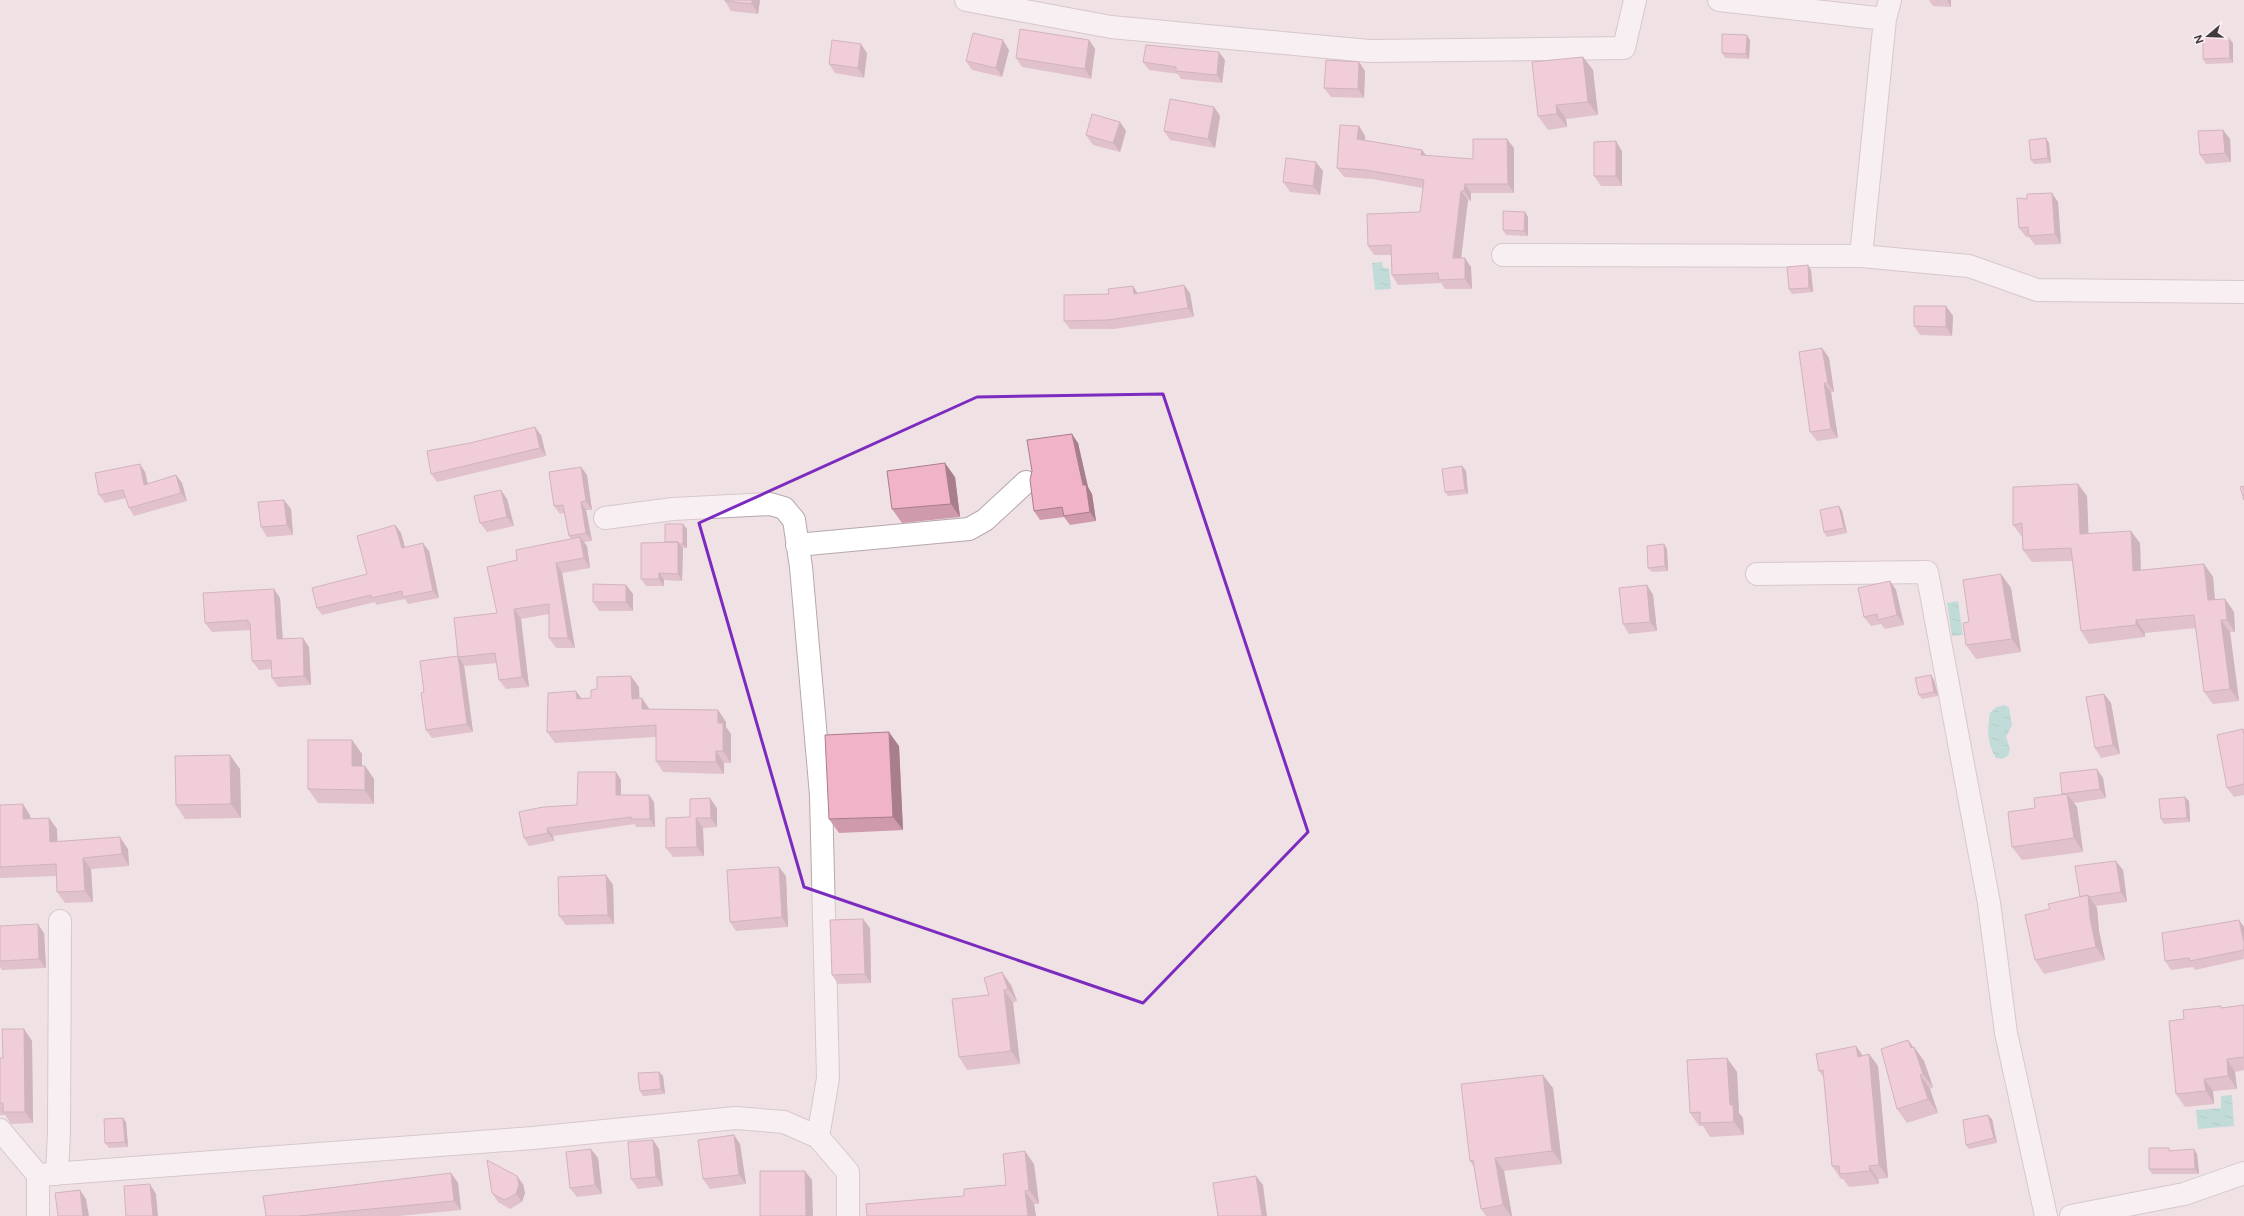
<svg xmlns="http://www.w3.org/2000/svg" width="2244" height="1216" viewBox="0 0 2244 1216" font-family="Figtree,sans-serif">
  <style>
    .water { fill: url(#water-ripples) }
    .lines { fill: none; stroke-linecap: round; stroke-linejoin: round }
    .minor-casing { stroke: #b6a8ad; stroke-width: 24 }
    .minor { stroke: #fff; stroke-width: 22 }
    .wall { fill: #ce9aac }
    .shaded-wall { fill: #a87d8c }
    .building { fill: #f0b3c8; stroke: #a87d8c }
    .marked { fill: none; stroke: #7b2cbf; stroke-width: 3; stroke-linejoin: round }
  </style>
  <defs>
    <pattern id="water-ripples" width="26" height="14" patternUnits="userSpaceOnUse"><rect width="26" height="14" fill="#88d2c8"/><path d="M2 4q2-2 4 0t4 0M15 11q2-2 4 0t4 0" fill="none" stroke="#71aca4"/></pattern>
  </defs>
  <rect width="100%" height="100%" fill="#f0e1e5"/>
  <path class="water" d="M 1382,262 L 1383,268 L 1389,268 L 1391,289 L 1375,290 L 1372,263 Z
    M 1958,601 L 1963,635 L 1952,636 L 1947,603 Z
    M 2005,705 L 2009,708 L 2012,725 L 2006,737 L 2010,749 L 2008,756 L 2002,759 L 1996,758 C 1987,744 1987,729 1990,713 L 1996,707 Z
    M 2232,1095 L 2234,1126 L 2198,1129 L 2196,1110 L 2221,1108 L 2221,1096 Z"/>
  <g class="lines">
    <g class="minor-casing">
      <path id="minor" d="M 966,0 L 1111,27 L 1369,51 L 1624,48 L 1635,0
        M 1719,0 L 1885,19 L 1861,256
        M 1885,19 L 1890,0
        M 1503,255 L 1861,256 L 1969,266 L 2037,290 L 2244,292
        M 605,518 L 673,509 L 770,504 L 784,508 L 794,520 L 801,567 L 821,795 L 828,1078 L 818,1137
        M 797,545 L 969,529 L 985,520 L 1026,482
        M 1757,574 L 1927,572 L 1989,903 L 2006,1033 L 2046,1216
        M 0,1130 L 38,1175
        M 57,1174 L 59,1131 L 60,921
        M 38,1216 L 38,1175 L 533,1138 L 736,1118 L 784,1122 L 818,1137 L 848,1172 L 848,1216
        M 2071,1216 L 2184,1194 L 2244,1173"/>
    </g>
    <use href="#minor" class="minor"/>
  </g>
  <path class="wall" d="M 760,0 L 758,14 L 731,11 L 725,1 Z
    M 1929,0 L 1951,0 L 1951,7 L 1933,6 Z
    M 1089,40 L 1095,49 L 1091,79 L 1022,67 L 1016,58 Z
    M 1750,40 L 1749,59 L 1725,58 L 1722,53 Z
    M 2233,43 L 2233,63 L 2206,64 L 2203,59 Z
    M 1009,50 L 1002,77 L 972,70 L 966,61 Z
    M 867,53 L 864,78 L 835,73 L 829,64 Z
    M 1583,57 L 1593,70 L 1598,115 L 1566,119 L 1567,127 L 1548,130 L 1538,116 Z
    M 1225,60 L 1222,83 L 1181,79 L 1178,74 L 1149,70 L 1143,62 Z
    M 1359,62 L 1365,71 L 1364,98 L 1331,97 L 1324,88 Z
    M 1214,107 L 1220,116 L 1215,148 L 1170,140 L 1164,131 Z
    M 1120,122 L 1126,131 L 1120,152 L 1093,145 L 1086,135 Z
    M 1359,126 L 1365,136 L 1365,140 L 1422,150 L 1426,156 L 1473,159 L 1514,148 L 1514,193 L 1471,193 L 1471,201 L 1468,200 L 1461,258 L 1471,267 L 1472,289 L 1445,289 L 1441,283 L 1398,285 L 1392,275 L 1391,255 L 1374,255 L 1368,246 L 1420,212 L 1423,188 L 1372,179 L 1344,177 L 1337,168 Z
    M 2223,130 L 2230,139 L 2231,162 L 2206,164 L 2200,155 Z
    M 2049,143 L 2051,163 L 2034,164 L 2031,160 Z
    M 1622,151 L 1622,186 L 1601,186 L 1594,176 Z
    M 1323,171 L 1320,195 L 1290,192 L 1283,182 Z
    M 2027,199 L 2058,202 L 2061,244 L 2035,245 L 2029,237 L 2026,237 L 2019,228 Z
    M 1525,212 L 1528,217 L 1528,236 L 1506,235 L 1503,230 Z
    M 1811,270 L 1813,292 L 1792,294 L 1789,289 Z
    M 1184,285 L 1190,293 L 1194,317 L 1114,329 L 1070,329 L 1064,321 L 1138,293 Z
    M 1946,306 L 1953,316 L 1952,336 L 1920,335 L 1914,326 Z
    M 1822,348 L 1829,358 L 1834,392 L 1831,392 L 1838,438 L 1817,441 L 1810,432 Z
    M 541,435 L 546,456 L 437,482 L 431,474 Z
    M 1078,443 L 1088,487 L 1092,494 L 1096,521 L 1070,525 L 1064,517 L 1040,520 L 1034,511 Z
    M 1462,466 L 1466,471 L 1468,494 L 1448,496 L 1445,492 Z
    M 581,467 L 587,475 L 592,510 L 586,510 L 592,541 L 584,542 L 587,546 L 590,568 L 562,573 L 575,648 L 556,648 L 549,638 L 549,614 L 521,619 L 529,687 L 506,689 L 499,680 L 497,663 L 465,666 L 458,657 L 497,613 L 517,560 L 571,539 L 569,536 L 564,513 L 560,514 L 554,506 Z
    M 145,472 L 148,484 L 176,475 L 182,483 L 187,501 L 134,516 L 129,508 L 126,498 L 105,503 L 99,495 Z
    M 955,477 L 960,517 L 902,523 L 892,509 Z
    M 2078,484 L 2087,496 L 2088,533 L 2140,543 L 2141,570 L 2204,564 L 2213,577 L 2215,600 L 2225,599 L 2234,612 L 2235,632 L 2230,632 L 2239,701 L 2213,704 L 2204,692 L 2196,628 L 2145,633 L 2145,637 L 2089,644 L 2081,631 L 2072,561 L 2032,562 L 2023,550 L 2022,537 L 2013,525 Z
    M 507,499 L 514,526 L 487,532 L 480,523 Z
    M 1839,506 L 1842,511 L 1847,533 L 1827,537 L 1824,532 Z
    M 291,509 L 293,535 L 267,537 L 261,527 Z
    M 395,525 L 401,533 L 405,547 L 429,551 L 439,598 L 408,604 L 405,599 L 376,605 L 375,602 L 322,615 L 317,608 L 367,574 Z
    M 687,529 L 687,548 L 683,548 L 682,581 L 664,580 L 664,586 L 646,586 L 641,579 L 665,542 Z
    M 1664,544 L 1667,549 L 1668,571 L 1652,572 L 1648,568 Z
    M 2001,574 L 2011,588 L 2021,652 L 1976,659 L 1966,645 L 1969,622 Z
    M 1890,581 L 1896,590 L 1904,625 L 1885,629 L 1881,624 L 1871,626 L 1864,617 Z
    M 626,585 L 633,594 L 633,611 L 599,611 L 593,602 Z
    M 1647,585 L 1653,595 L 1657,631 L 1629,634 L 1623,624 Z
    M 274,589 L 280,598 L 283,639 L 309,647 L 311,685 L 278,687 L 272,678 L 271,669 L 259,670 L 252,661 L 251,630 L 212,632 L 205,623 Z
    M 464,665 L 473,732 L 432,738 L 426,730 L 424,692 Z
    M 1934,680 L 1938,696 L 1922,699 L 1919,695 Z
    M 639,687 L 639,698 L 649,709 L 718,710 L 726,722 L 726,727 L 731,734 L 731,763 L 724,763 L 724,774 L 663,772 L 656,761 L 656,737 L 555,743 L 547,732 L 576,691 L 582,699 L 591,698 Z
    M 2104,694 L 2111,703 L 2120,754 L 2101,758 L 2095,748 Z
    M 2243,729 L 2244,731 L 2244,795 L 2234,797 L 2227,788 Z
    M 352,740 L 362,754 L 362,766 L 365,766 L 374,779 L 374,804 L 318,803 L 308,789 Z
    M 899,746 L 903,830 L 839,833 L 829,819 Z
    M 240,769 L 241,818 L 185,819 L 176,805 Z
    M 616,772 L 621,780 L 621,795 L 649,795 L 654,802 L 655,827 L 636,827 L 635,824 L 553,836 L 554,841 L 529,846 L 524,838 L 577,805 Z
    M 2103,778 L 2106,798 L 2074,803 L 2077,807 L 2083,852 L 2022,860 L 2012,847 L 2035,808 L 2063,794 Z
    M 2189,801 L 2190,822 L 2164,824 L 2161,819 Z
    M 0,805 L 30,815 L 31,819 L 49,818 L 57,829 L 57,842 L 128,849 L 129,866 L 91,869 L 93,902 L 65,903 L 57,892 L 56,876 L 0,878 Z
    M 717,808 L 717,827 L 703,828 L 704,856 L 673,857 L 666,848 L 690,817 Z
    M 2123,870 L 2127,902 L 2095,906 L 2097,908 L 2099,931 L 2105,960 L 2044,974 L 2035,960 L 2050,909 L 2080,897 Z
    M 606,875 L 613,885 L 614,924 L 566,925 L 559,916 Z
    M 786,876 L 788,927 L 736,931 L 730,922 Z
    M 2239,920 L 2244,927 L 2244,959 L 2195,970 L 2193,967 L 2171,970 L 2165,961 Z
    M 0,926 L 44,933 L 46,968 L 2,970 L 0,967 Z
    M 870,928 L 871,983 L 838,984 L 832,975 Z
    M 1011,985 L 1017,1001 L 1013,1003 L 1020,1064 L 967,1070 L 959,1057 L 989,995 Z
    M 2244,1005 L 2244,1070 L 2235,1072 L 2237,1089 L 2213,1091 L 2214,1104 L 2185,1107 L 2176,1094 L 2184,1019 L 2222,1008 Z
    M 24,1029 L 32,1041 L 33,1123 L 11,1124 L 5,1115 L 0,1115 L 0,1058 L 3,1058 Z
    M 1908,1040 L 1913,1047 L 1914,1047 L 1924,1061 L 1933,1087 L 1930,1089 L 1938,1113 L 1907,1123 L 1897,1109 Z
    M 1856,1046 L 1862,1056 L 1869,1054 L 1878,1066 L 1888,1178 L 1878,1179 L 1879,1184 L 1849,1187 L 1843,1179 L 1841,1179 L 1832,1166 L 1824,1078 L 1819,1071 Z
    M 1727,1058 L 1737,1072 L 1739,1113 L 1743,1118 L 1744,1135 L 1710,1137 L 1703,1126 L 1699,1126 L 1690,1113 Z
    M 663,1076 L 665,1094 L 643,1096 L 640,1091 Z
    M 1553,1088 L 1562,1164 L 1504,1171 L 1512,1216 L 1486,1216 L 1481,1209 L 1474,1167 L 1470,1161 Z
    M 123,1118 L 126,1122 L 128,1147 L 109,1148 L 105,1143 Z
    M 1992,1119 L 1997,1143 L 1969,1149 L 1966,1145 Z
    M 734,1135 L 740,1144 L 746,1184 L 710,1189 L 703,1179 Z
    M 653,1140 L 659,1149 L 663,1186 L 638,1189 L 631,1179 Z
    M 2171,1150 L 2197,1154 L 2199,1174 L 2152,1174 L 2149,1169 Z
    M 598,1158 L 602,1194 L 577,1197 L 570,1188 Z
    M 1034,1164 L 1039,1204 L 1034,1204 L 1036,1216 L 867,1216 L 964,1196 L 1006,1185 Z
    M 451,1173 L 458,1183 L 461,1210 L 399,1216 L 266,1216 Z
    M 523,1184 L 525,1193 L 522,1202 L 510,1209 L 498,1202 L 492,1193 Z"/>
  <path class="shaded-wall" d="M 752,0 L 760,0 L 758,14 L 752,4 Z
    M 1947,0 L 1951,0 L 1951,7 Z
    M 1747,35 L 1750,40 L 1749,59 L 1746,54 Z
    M 2229,38 L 2233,43 L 2233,63 L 2230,58 Z
    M 1003,40 L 1009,50 L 1002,77 L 996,68 Z
    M 1089,40 L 1095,49 L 1091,79 L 1085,69 Z
    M 861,44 L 867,53 L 864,78 L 858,68 Z
    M 1219,52 L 1225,60 L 1222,83 L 1217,75 Z
    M 1583,57 L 1593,70 L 1598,115 L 1588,102 Z
    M 1359,62 L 1365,71 L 1364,98 L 1358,89 Z
    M 1556,105 L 1566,119 L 1567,127 L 1557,114 Z
    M 1214,107 L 1220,116 L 1215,148 L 1208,139 Z
    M 1120,122 L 1126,131 L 1120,152 L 1113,143 Z
    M 1359,126 L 1365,136 L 1364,148 L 1357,139 Z
    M 2223,130 L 2230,139 L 2231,162 L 2225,153 Z
    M 2046,138 L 2049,143 L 2051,163 L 2048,158 Z
    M 1507,139 L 1514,148 L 1514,193 L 1508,184 Z
    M 1616,141 L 1622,151 L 1622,186 L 1616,176 Z
    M 1422,150 L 1429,159 L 1421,155 Z
    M 1316,162 L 1323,171 L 1320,195 L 1313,186 Z
    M 1465,184 L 1471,193 L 1471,201 L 1464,191 Z
    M 1461,191 L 1468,200 L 1460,267 L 1453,258 Z
    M 2052,193 L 2058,202 L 2061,244 L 2055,234 Z
    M 1525,212 L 1528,217 L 1528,236 L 1524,231 Z
    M 1465,258 L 1471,267 L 1472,289 L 1465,279 Z
    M 1808,265 L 1811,270 L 1813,292 L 1809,288 Z
    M 1184,285 L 1190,293 L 1194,317 L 1188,308 Z
    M 1133,286 L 1139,295 L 1134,294 Z
    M 1946,306 L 1953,316 L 1952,336 L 1946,327 Z
    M 1822,348 L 1829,358 L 1834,392 L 1828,383 Z
    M 1824,383 L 1831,392 L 1838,438 L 1831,429 Z
    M 535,427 L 541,435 L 546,456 L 540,448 Z
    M 1072,434 L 1078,443 L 1088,487 L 1092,494 L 1096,521 L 1090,512 L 1083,485 Z
    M 945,463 L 955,477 L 960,517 L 951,504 Z
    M 140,464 L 145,472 L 150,493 L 144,485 Z
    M 1462,466 L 1466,471 L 1468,494 L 1465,490 Z
    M 581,467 L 587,475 L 592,510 L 586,501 Z
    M 176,475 L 182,483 L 187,501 L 181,493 Z
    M 2078,484 L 2087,496 L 2089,546 L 2080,534 Z
    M 501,490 L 507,499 L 514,526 L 507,517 Z
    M 284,500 L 291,509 L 293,535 L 287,525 Z
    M 581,502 L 586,510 L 592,541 L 586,533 Z
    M 1839,506 L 1842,511 L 1847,533 L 1844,528 Z
    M 683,524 L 687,529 L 687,548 L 683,544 Z
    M 395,525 L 401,533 L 407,555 L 402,548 Z
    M 2131,531 L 2140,543 L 2141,584 L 2133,571 Z
    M 580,537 L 587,546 L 590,568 L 584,558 Z
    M 678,542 L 683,549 L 682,581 L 678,574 Z
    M 423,543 L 429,551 L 439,598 L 433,591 Z
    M 1664,544 L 1667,549 L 1668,571 L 1665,566 Z
    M 556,563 L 562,573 L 575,648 L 568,638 Z
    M 2204,564 L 2213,577 L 2216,613 L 2208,600 Z
    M 659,573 L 664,580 L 664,586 L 659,579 Z
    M 2001,574 L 2011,588 L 2021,652 L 2012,639 Z
    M 1890,581 L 1896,590 L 1904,625 L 1897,615 Z
    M 626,585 L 633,594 L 633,611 L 626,602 Z
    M 1647,585 L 1653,595 L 1657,631 L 1650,622 Z
    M 274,589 L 280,598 L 283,648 L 277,639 Z
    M 2225,599 L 2234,612 L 2235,632 L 2227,620 Z
    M 514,609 L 521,619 L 529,687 L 522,677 Z
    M 2136,620 L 2145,633 L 2145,637 L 2136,625 Z
    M 2221,620 L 2230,632 L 2239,701 L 2230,689 Z
    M 303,638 L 309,647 L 311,685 L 304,676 Z
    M 458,656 L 464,665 L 473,732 L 467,724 Z
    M 1931,675 L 1934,680 L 1938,696 L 1934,692 Z
    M 631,676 L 639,687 L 640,710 L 632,699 Z
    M 576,691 L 584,702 L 577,699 Z
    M 2104,694 L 2111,703 L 2120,754 L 2113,745 Z
    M 642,698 L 650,710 L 642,709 Z
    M 718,710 L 726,722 L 726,727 L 731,734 L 731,763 L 723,751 L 718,723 Z
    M 889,732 L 899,746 L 903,830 L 893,817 Z
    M 352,740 L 362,754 L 362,779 L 352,766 Z
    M 716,751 L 724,763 L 724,774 L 716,762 Z
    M 230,755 L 240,769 L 241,818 L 231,804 Z
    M 365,766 L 374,779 L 374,804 L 365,790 Z
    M 2097,769 L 2103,778 L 2106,798 L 2100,789 Z
    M 616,772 L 621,780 L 621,803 L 616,795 Z
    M 2067,794 L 2077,807 L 2083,852 L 2074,838 Z
    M 649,795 L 654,802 L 655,827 L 650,819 Z
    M 2185,797 L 2189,801 L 2190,822 L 2187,818 Z
    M 710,798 L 717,808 L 717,827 L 711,818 Z
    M 23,804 L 30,815 L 31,830 L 23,819 Z
    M 49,818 L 57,829 L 58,853 L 50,842 Z
    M 696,818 L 703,828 L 704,856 L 697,847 Z
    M 547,828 L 553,836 L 554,841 L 548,833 Z
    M 120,837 L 128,849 L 129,866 L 122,854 Z
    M 83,858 L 91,869 L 93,902 L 85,891 Z
    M 2116,861 L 2123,870 L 2127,902 L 2121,892 Z
    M 779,867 L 786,876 L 788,927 L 782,917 Z
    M 606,875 L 613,885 L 614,924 L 608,915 Z
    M 2088,895 L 2097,908 L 2099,931 L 2105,960 L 2096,947 L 2090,918 Z
    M 863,919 L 870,928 L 871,983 L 865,974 Z
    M 2239,920 L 2244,927 L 2244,942 Z
    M 38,924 L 44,933 L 46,968 L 39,959 Z
    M 1002,972 L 1011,985 L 1017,1001 L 1008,989 Z
    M 1004,990 L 1013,1003 L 1020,1064 L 1011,1051 Z
    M 24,1029 L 32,1041 L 33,1123 L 25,1112 Z
    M 1908,1040 L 1916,1051 L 1914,1047 L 1924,1061 L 1933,1087 L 1923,1074 L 1911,1048 Z
    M 1856,1046 L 1865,1059 L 1858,1057 Z
    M 1869,1054 L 1878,1066 L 1888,1178 L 1879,1165 Z
    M 1727,1058 L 1737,1072 L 1739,1113 L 1743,1118 L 1744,1135 L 1734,1122 L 1730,1105 Z
    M 2227,1059 L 2235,1072 L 2237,1089 L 2228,1076 Z
    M 659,1072 L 663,1076 L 665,1094 L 661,1089 Z
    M 1543,1075 L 1553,1088 L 1562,1164 L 1552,1151 Z
    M 1920,1075 L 1930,1089 L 1938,1113 L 1928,1099 Z
    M 2204,1079 L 2213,1091 L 2214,1104 L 2206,1091 Z
    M 1988,1115 L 1992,1119 L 1997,1143 L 1994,1138 Z
    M 123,1118 L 126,1122 L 128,1147 L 125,1142 Z
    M 734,1135 L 740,1144 L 746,1184 L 739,1175 Z
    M 653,1140 L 659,1149 L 663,1186 L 656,1177 Z
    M 591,1149 L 598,1158 L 602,1194 L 595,1185 Z
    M 2194,1149 L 2197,1154 L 2199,1174 L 2195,1169 Z
    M 1025,1151 L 1034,1164 L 1039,1204 L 1029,1190 Z
    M 1495,1158 L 1504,1171 L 1512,1216 L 1511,1216 L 1503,1205 Z
    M 1869,1166 L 1878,1179 L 1879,1184 L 1870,1171 Z
    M 805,1171 L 812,1180 L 813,1216 L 806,1216 Z
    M 451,1173 L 458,1183 L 461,1210 L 454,1201 Z
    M 517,1176 L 523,1184 L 525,1193 L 522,1202 L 516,1194 Z
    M 1256,1176 L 1263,1185 L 1267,1216 L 1262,1216 Z
    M 150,1184 L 156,1194 L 158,1216 L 153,1216 Z
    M 80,1190 L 86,1199 L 89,1216 L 83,1216 Z
    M 1025,1191 L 1034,1204 L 1036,1216 L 1028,1216 Z"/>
  <path class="building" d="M 725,0 L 752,0 L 752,4 L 725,1 Z
    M 1020,29 L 1089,40 L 1085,69 L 1016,58 Z
    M 973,33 L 1003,40 L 996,68 L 966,61 Z
    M 1722,34 L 1747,35 L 1746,54 L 1722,53 Z
    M 2203,38 L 2229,38 L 2230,58 L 2203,59 Z
    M 832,40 L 861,44 L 858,68 L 829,64 Z
    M 1146,45 L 1219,52 L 1217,75 L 1176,71 L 1176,67 L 1143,62 Z
    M 1583,57 L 1588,102 L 1556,105 L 1557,114 L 1538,116 L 1532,62 Z
    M 1326,60 L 1359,62 L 1358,89 L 1324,88 Z
    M 1170,99 L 1214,107 L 1208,139 L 1164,131 Z
    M 1092,114 L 1120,122 L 1113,143 L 1086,135 Z
    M 1340,125 L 1359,126 L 1357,139 L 1422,150 L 1421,155 L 1473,159 L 1473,139 L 1507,139 L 1508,184 L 1465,184 L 1464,191 L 1461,191 L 1453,258 L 1465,258 L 1465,279 L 1439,280 L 1438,273 L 1392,275 L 1391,245 L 1368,246 L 1367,214 L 1420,212 L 1424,180 L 1366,170 L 1337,168 Z
    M 2223,130 L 2225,153 L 2200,155 L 2198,131 Z
    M 2046,138 L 2048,158 L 2031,160 L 2029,140 Z
    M 1616,141 L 1616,176 L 1594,176 L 1594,142 Z
    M 1286,158 L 1316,162 L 1313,186 L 1283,182 Z
    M 2052,193 L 2055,234 L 2029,236 L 2028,227 L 2019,228 L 2017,198 L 2027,199 L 2027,194 Z
    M 1503,211 L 1525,212 L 1524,231 L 1503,230 Z
    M 1808,265 L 1809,288 L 1789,289 L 1787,267 Z
    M 1184,285 L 1188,308 L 1108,320 L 1064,321 L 1064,295 L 1109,294 L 1108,289 L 1133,286 L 1134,294 Z
    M 1914,306 L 1946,306 L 1946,327 L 1914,326 Z
    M 1822,348 L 1828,383 L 1824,383 L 1831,429 L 1810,432 L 1799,352 Z
    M 535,427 L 540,448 L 431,474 L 427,451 L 470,443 Z
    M 1072,434 L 1083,485 L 1086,485 L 1090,512 L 1064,516 L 1062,507 L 1034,511 L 1030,480 L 1032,471 L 1027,440 Z
    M 945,463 L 951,504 L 892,509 L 887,471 Z
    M 140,464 L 144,485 L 176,475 L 181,493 L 129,508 L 123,490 L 99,495 L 95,473 Z
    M 1462,466 L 1465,490 L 1445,492 L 1442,469 Z
    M 581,467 L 586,501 L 581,502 L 586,533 L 569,536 L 563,505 L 554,506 L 549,472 Z
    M 2078,484 L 2080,534 L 2131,531 L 2133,571 L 2204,564 L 2208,600 L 2225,599 L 2227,620 L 2221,620 L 2230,689 L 2204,692 L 2194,615 L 2136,620 L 2136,625 L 2081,631 L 2071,548 L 2023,550 L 2022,523 L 2013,525 L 2013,487 Z
    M 2244,486 L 2244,500 L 2240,487 Z
    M 501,490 L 507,517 L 480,523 L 474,496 Z
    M 284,500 L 287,525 L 261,527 L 258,502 Z
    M 1839,506 L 1844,528 L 1824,532 L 1820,510 Z
    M 665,524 L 683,524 L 683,544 L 679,544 L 678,542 L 665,542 Z
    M 395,525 L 402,548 L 423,543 L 433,591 L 403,597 L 402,591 L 371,598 L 371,595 L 317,608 L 312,588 L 367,574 L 357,536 Z
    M 580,537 L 584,558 L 556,563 L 568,638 L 549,638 L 549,604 L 514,609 L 522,677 L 499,680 L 495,653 L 458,657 L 454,618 L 497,613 L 487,567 L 517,560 L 516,550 Z
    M 678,542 L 678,574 L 659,573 L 659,579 L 641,579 L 641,543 Z
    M 1664,544 L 1665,566 L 1648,568 L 1647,546 Z
    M 2001,574 L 2012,639 L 1966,645 L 1963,623 L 1969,622 L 1963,580 Z
    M 1890,581 L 1897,615 L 1878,620 L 1877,614 L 1864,617 L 1858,588 Z
    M 593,584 L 626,585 L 626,602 L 593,602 Z
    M 1647,585 L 1650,622 L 1623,624 L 1619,588 Z
    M 274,589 L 277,639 L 303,638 L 304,676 L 272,678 L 271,660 L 252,661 L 250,623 L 248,623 L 248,620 L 205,623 L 203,593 Z
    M 458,656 L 467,724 L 426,730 L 421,693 L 424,692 L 420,661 Z
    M 1931,675 L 1934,692 L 1919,695 L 1915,678 Z
    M 631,676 L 632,699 L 642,698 L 642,709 L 718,710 L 718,723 L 723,723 L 723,751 L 716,751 L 716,762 L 656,761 L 656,725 L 547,732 L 548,693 L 576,691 L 577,699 L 591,698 L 591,690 L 597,689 L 597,677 Z
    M 2104,694 L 2113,745 L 2095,748 L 2086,697 Z
    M 2243,729 L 2244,735 L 2244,784 L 2227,788 L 2217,735 Z
    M 889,732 L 893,817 L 829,819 L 825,735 Z
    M 308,740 L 352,740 L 352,766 L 365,766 L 365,790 L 308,789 Z
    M 230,755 L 231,804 L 176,805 L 175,756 Z
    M 2097,769 L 2100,789 L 2062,794 L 2060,773 Z
    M 578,772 L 616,772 L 616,795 L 649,795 L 650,819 L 631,819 L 631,817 L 547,828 L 548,833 L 524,838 L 519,812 L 543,807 L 577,805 Z
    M 2067,794 L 2074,838 L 2012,847 L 2008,812 L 2035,808 L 2034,798 Z
    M 2185,797 L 2187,818 L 2161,819 L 2159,799 Z
    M 710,798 L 711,818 L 696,818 L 697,847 L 666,848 L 666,818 L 690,817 L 690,799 Z
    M 23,804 L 23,819 L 49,818 L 50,842 L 120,837 L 122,854 L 83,858 L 85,891 L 57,892 L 56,864 L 0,867 L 0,805 Z
    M 2116,861 L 2121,892 L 2089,897 L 2088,895 L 2080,897 L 2075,866 Z
    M 779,867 L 782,917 L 730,922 L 727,870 Z
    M 606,875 L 608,915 L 559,916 L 558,877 Z
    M 2088,895 L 2090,918 L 2096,947 L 2035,960 L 2025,915 L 2050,909 L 2048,904 Z
    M 863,919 L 865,974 L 832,975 L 830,920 Z
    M 2239,920 L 2244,942 L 2244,950 L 2190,961 L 2189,958 L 2165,961 L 2162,933 Z
    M 38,924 L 39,959 L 0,961 L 0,926 Z
    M 1002,972 L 1008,989 L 1004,990 L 1011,1051 L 959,1057 L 952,999 L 989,995 L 984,978 Z
    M 2244,1005 L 2244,1057 L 2227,1059 L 2228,1076 L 2204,1079 L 2206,1091 L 2176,1094 L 2169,1021 L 2184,1019 L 2183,1010 L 2221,1006 L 2221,1008 Z
    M 2,1029 L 24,1029 L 25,1112 L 3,1112 L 3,1103 L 0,1103 L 0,1058 L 3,1058 Z
    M 1908,1040 L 1911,1048 L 1914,1047 L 1923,1074 L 1920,1075 L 1928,1099 L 1897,1109 L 1881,1049 Z
    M 1856,1046 L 1858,1057 L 1869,1054 L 1879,1165 L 1869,1166 L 1870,1171 L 1840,1174 L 1839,1166 L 1832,1166 L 1823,1070 L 1819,1071 L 1816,1054 Z
    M 1727,1058 L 1730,1105 L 1733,1105 L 1734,1122 L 1700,1123 L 1700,1112 L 1690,1113 L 1687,1060 Z
    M 659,1072 L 661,1089 L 640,1091 L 638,1073 Z
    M 1543,1075 L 1552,1151 L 1495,1158 L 1503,1205 L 1481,1209 L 1473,1160 L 1470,1161 L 1461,1084 Z
    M 1988,1115 L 1994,1138 L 1966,1145 L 1963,1120 Z
    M 123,1118 L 125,1142 L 105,1143 L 104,1119 Z
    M 734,1135 L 739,1175 L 703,1179 L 698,1140 Z
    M 653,1140 L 656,1177 L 631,1179 L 628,1142 Z
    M 2149,1148 L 2169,1148 L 2169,1151 L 2194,1149 L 2195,1169 L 2149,1169 Z
    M 591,1149 L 595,1185 L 570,1188 L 566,1152 Z
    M 1025,1151 L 1029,1190 L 1025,1191 L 1028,1216 L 867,1216 L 866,1204 L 964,1196 L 964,1189 L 1006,1185 L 1003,1154 Z
    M 487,1160 L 517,1176 L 519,1185 L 516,1194 L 504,1200 L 492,1193 Z
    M 760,1171 L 805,1171 L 806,1216 L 760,1216 Z
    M 451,1173 L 454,1201 L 298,1216 L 266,1216 L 263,1196 Z
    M 1256,1176 L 1262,1216 L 1218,1216 L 1213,1183 Z
    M 150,1184 L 153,1216 L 126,1216 L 124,1186 Z
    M 80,1190 L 83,1216 L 58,1216 L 55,1193 Z"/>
  <path d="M0 0H2244V1216H0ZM 1163,394 L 1308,832 L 1143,1003 L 804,887 L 699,523 L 977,397 Z" fill="#f0e1e5" fill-opacity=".55" fill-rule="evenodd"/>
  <path class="marked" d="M 1163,394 L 1308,832 L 1143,1003 L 804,887 L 699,523 L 977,397 Z"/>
  <g transform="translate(2208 36) rotate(251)" stroke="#fdeef3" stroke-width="3" paint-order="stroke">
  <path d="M0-3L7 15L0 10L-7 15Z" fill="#403b3c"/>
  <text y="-6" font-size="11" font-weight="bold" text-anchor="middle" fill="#403b3c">N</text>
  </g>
</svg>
